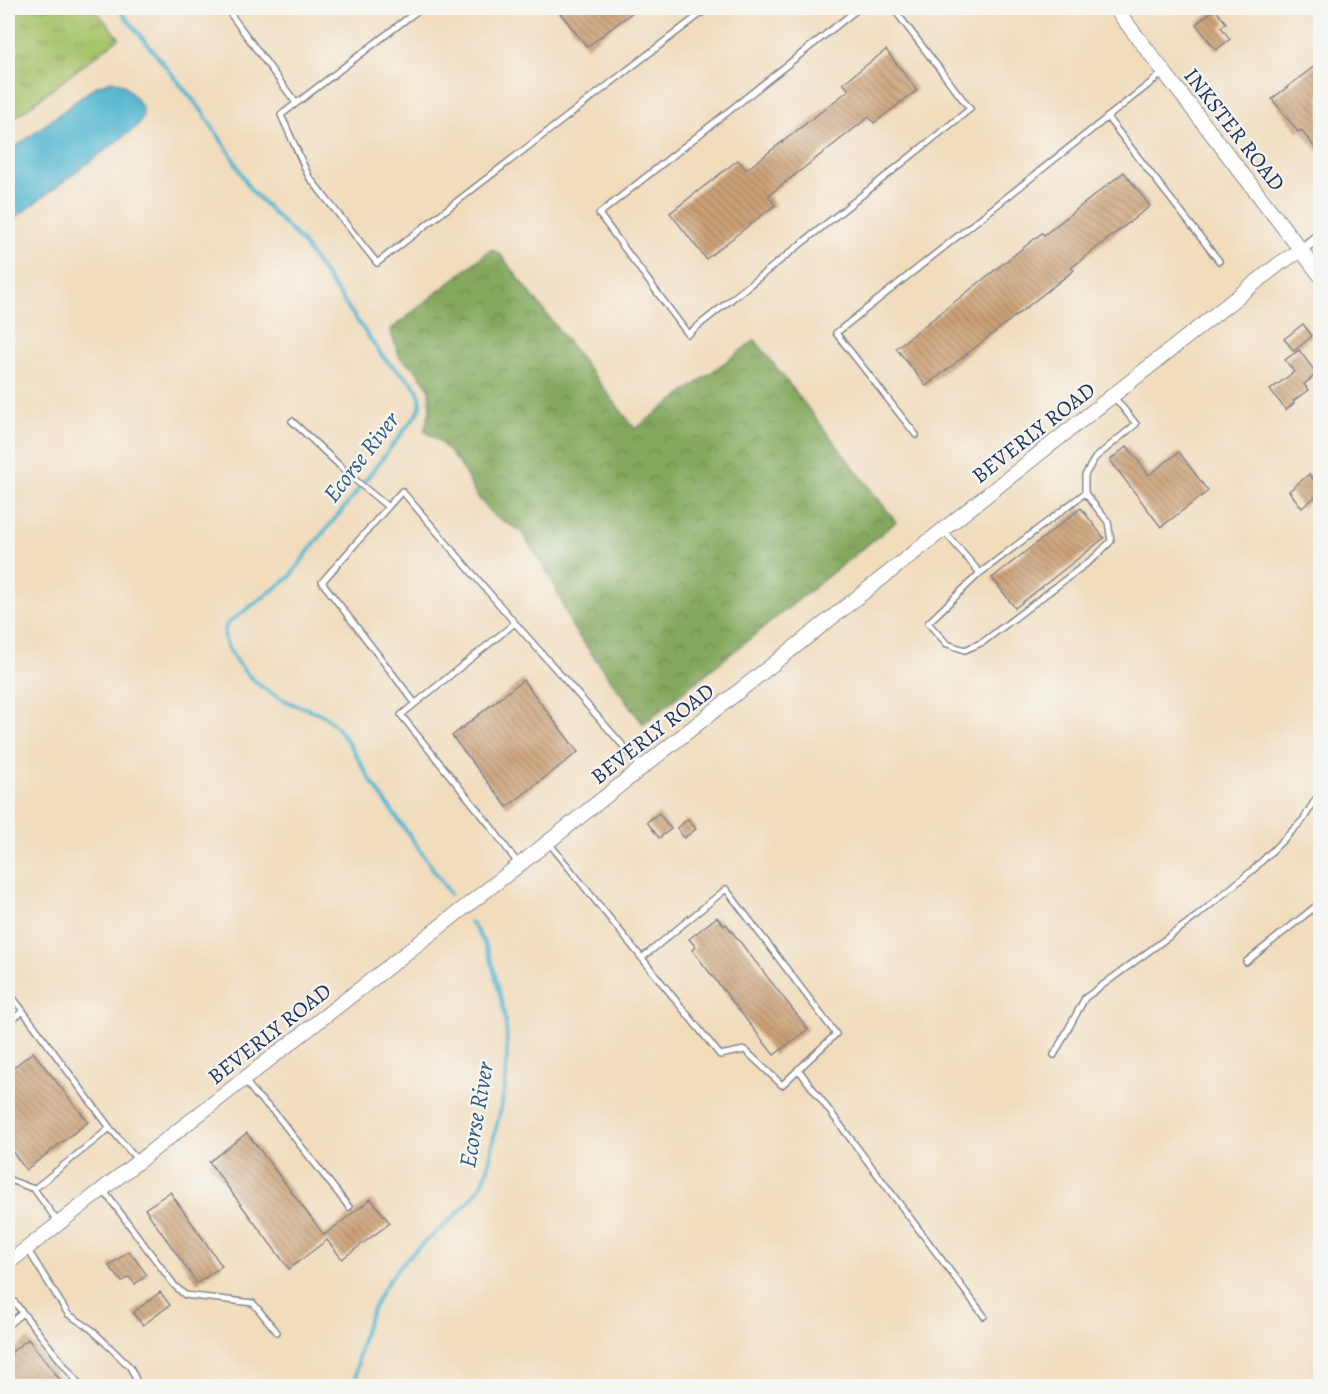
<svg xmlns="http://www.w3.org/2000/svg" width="1328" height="1394" viewBox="0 0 1328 1394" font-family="Alegreya,serif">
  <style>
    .grass { fill: url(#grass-tufts); stroke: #607864; stroke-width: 1.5 }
    .forest { fill: url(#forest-crowns); stroke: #506c5e; stroke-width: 1.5 }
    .water { fill: #50b5cf; stroke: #367296; stroke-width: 1.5 }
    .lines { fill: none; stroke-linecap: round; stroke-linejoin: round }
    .stream { stroke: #50b5cf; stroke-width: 4 }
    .building { fill: url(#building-back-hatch) }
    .service-casing { stroke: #86868d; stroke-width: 8 }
    .minor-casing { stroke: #86868d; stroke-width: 13 }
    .tertiary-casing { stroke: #86868d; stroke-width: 16 }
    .service { stroke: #fff; stroke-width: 5 }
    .minor { stroke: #fff; stroke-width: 10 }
    .tertiary { stroke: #fff; stroke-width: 14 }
    .labels { text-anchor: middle; stroke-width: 4.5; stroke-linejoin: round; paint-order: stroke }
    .street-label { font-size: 22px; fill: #1b2f5e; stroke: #f6f6f2 }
    .water-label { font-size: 24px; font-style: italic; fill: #2b5780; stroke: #f6f6f2 }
  </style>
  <defs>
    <pattern id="grass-tufts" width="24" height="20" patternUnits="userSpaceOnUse" patternTransform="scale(1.5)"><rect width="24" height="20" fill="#a6c269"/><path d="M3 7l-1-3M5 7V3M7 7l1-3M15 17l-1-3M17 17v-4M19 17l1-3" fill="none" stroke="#869e5a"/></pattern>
    <pattern id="forest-crowns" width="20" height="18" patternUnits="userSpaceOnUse" patternTransform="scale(1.5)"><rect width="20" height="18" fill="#84a85d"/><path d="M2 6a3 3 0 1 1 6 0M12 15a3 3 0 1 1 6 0" fill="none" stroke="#6b8950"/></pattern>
    <pattern id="building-back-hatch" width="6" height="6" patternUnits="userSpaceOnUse" patternTransform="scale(1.5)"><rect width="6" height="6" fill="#cba076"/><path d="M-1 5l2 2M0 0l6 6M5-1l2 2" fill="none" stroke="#a48364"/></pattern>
  </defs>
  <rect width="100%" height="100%" fill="#f6f6f2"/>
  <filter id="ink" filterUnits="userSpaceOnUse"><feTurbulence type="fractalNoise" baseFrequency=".0167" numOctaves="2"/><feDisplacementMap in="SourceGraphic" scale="12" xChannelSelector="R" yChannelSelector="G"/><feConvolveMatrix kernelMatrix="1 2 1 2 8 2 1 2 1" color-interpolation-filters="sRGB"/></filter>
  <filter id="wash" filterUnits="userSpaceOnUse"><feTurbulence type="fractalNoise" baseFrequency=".008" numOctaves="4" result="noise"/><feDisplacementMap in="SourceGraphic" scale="24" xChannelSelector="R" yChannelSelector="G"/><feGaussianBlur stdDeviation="1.35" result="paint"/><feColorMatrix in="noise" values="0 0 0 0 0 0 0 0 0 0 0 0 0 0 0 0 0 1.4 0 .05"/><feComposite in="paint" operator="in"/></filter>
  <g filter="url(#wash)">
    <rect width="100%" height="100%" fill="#f1dcbc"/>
    <path class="grass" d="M 8,8 L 94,8 L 119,38 L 8,123 Z"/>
    <path class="forest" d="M 492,249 L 501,255 L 635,429 L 755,340 L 896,522 L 643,724 L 573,628 L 551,578 L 521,531 L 494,516 L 476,495 L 461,466 L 440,441 L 424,431 L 430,412 L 429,388 L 414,368 L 400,358 L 390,330 Z"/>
    <path class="water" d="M 111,81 L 123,84 L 133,95 L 142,107 L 143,117 L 136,127 L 8,223 L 8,153 L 95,87 Z"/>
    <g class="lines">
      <path class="stream" d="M 118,8 L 202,111 L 231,155 L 250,189 L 301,241 L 383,357 C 397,373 428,386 419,411 L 348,503 L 314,544 L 289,578 L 228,623 C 222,631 224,640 229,649 C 243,675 266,693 293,704 C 305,709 317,710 327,718 C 348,736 359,763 374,785 C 399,822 426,857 450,894
        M 356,1386 C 356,1335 378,1283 417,1249 C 438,1230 466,1210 481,1185 C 489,1173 491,1151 494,1137 C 497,1122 502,1107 504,1092 C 506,1075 508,1046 506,1028 C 505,1013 501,998 497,984 C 492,960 486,941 470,922"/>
    </g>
    <g id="blocks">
      <path class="building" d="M 556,8 L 638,8 L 587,47 Z
        M 1215,9 L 1226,23 L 1221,27 L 1230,39 L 1216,50 L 1196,24 Z
        M 886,50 L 917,90 L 874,123 L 869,117 L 768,196 L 775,205 L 706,259 L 670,213 L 738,160 L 746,170 L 849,90 L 843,83 Z
        M 1320,62 L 1320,154 L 1301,130 L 1298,132 L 1272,99 Z
        M 1124,172 L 1150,206 L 1071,268 L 1074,270 L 926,386 L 896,348 L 1042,233 L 1044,235 Z
        M 1303,324 L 1312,336 L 1294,351 L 1284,339 Z
        M 1299,350 L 1317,374 L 1304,384 L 1308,390 L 1293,401 L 1294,403 L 1286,410 L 1270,390 L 1294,372 L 1285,360 Z
        M 1127,446 L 1149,475 L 1179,452 L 1208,491 L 1161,527 L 1110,460 Z
        M 1309,474 L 1320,488 L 1320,493 L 1302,508 L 1289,491 Z
        M 1081,508 L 1104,538 L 1015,608 L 992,578 Z
        M 523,680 L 578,752 L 507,807 L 452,736 Z
        M 659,813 L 671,829 L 659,838 L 647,822 Z
        M 688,819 L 696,829 L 684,838 L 677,828 Z
        M 717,917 L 724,926 L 726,924 L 808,1029 L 774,1055 L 692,950 L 696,947 L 689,939 Z
        M 33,1052 L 88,1122 L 26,1170 L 8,1146 L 8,1072 Z
        M 247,1133 L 324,1235 L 371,1199 L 390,1223 L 342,1259 L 327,1240 L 289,1269 L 209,1162 Z
        M 170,1192 L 222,1266 L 197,1283 L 145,1209 Z
        M 129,1251 L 147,1275 L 135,1284 L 129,1277 L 122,1282 L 109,1266 Z
        M 160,1292 L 170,1305 L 143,1325 L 133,1313 Z
        M 28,1339 L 65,1386 L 8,1386 L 8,1355 Z"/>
    </g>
  </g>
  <g filter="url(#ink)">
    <use href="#blocks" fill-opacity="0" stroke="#86868d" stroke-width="1.5"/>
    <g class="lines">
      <g class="service-casing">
        <path id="service" d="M 226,8 L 296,103
          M 421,8 L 281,115 L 309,177 L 377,263 L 708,8
          M 859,8 L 599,214 L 688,334 L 970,109 L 893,8
          M 1107,117 L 1219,261
          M 292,421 L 354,479 L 388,507
          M 916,435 L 836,333 L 1163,73
          M 944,531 L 980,573 L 928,623 L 947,644 L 965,650 L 983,642 L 1095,557 L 1111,541 L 1108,522 L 1085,493 L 1085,475 L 1095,458 L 1136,424 L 1114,397
          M 980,573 L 1085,493
          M 515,623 L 401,715 L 489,824 L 519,865
          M 415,703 L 322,582 L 402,491 L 515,623 L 641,766
          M 549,843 L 720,1055 L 745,1050 L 782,1085 L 836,1034 L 726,889 L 642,958
          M 1246,962 L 1320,903
          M 8,991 L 23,1011
          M 8,1023 L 23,1011 L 110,1128
          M 1054,1055 L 1085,998 L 1197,916 L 1254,869 L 1303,820 L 1320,792
          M 798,1069 L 984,1316
          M 245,1080 L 255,1094 L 275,1113 L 349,1207
          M 8,1177 L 10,1180 L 34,1189
          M 104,1191 L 175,1286 L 185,1295 L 253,1303 L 277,1332
          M 58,1222 L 34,1189 L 110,1128 L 138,1161
          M 28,1250 L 68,1314 L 91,1329 L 130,1367 L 139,1386
          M 8,1294 L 75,1379 L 80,1386
          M 8,1325 L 22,1313"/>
      </g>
      <g class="minor-casing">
        <path id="minor" d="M 1301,250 L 1320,235"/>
      </g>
      <g class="tertiary-casing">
        <path id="tertiary" d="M 1115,8 L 1320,275
          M 8,1263 L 519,865 L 1279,264 L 1301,250"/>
      </g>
      <use href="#service" class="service"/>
      <use href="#minor" class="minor"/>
      <use href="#tertiary" class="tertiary"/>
    </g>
  </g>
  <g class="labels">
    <g class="street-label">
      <text transform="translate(1235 129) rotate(52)" y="8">INKSTER ROAD</text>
      <text transform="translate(1033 432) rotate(-38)" y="8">BEVERLY ROAD</text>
      <text transform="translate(652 733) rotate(-38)" y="8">BEVERLY ROAD</text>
      <text transform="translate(269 1033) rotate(-38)" y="8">BEVERLY ROAD</text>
    </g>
    <g class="water-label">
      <text transform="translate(361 457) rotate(-52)" y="8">Ecorse River</text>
      <text transform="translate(476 1115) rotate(-80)" y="8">Ecorse River</text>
    </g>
  </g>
  <rect width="1328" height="1394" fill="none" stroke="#f6f6f2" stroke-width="30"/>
</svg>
